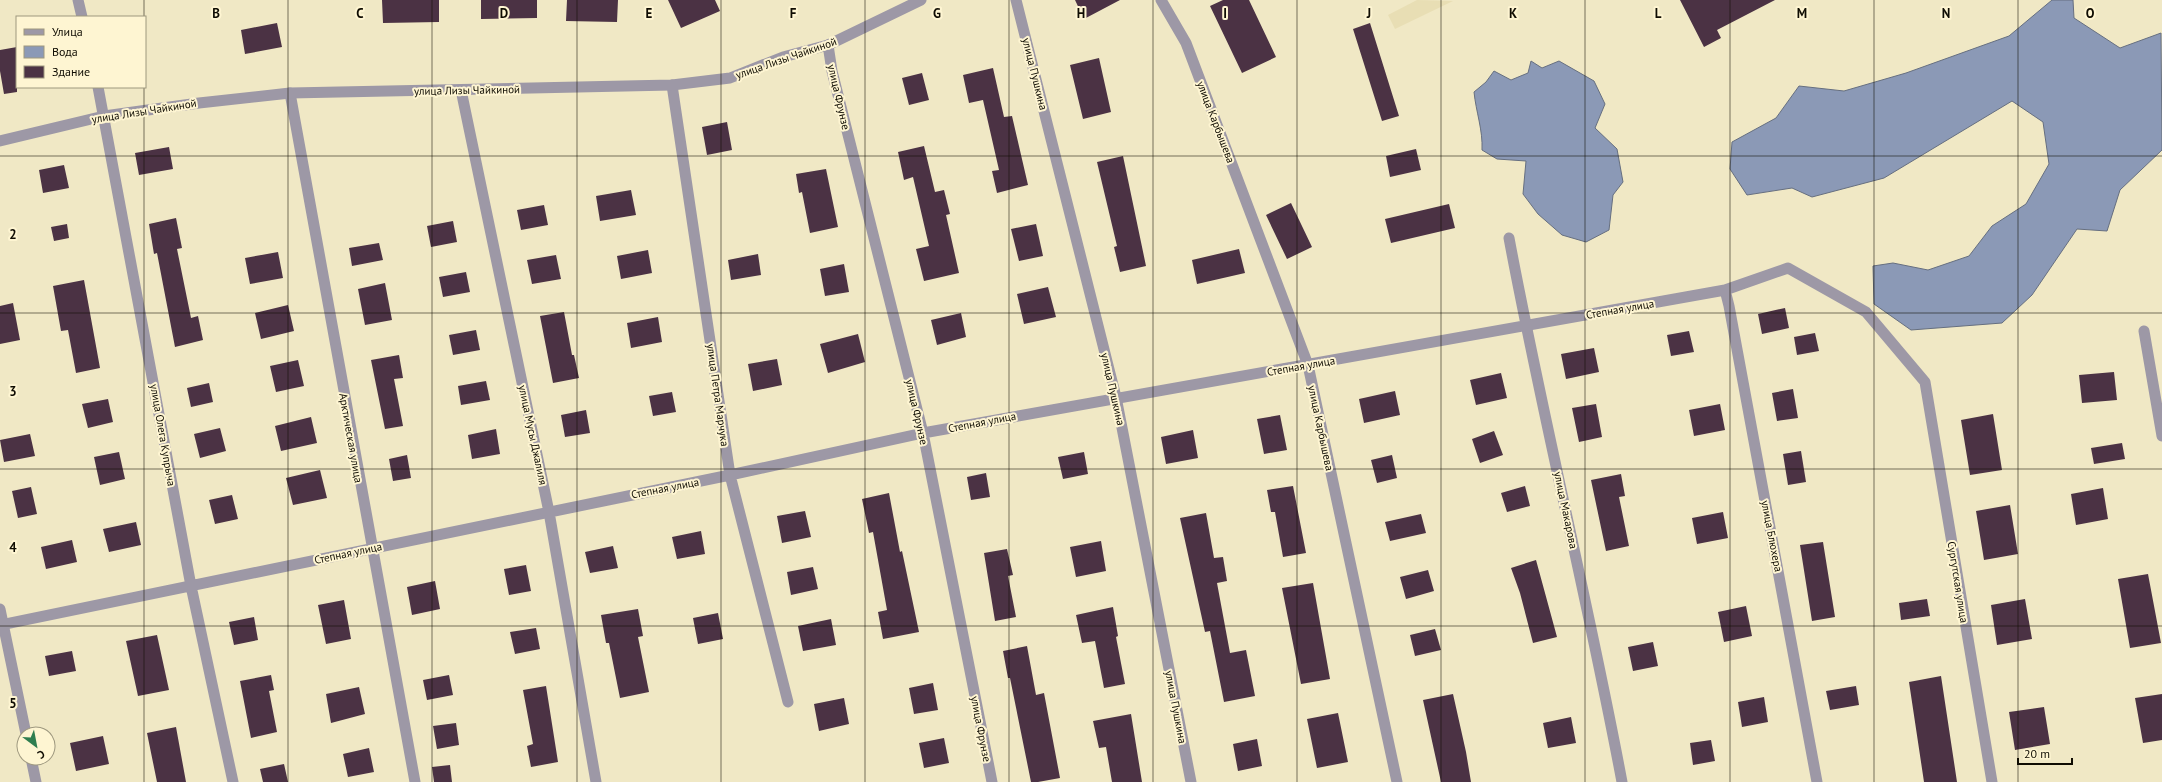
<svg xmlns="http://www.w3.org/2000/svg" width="2162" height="782" viewBox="0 0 2162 782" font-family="'PT Sans',sans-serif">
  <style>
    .built { fill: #e8deb4 }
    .water { fill: #8b99b6; stroke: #666f80 }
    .building { fill: #4b3244 }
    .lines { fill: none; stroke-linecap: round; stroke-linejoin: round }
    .minor { stroke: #9d98a6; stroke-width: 11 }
    .tertiary { stroke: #9d98a6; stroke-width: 11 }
    .grid { fill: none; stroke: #0f0c02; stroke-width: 1; stroke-opacity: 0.55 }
    .labels { text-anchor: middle; stroke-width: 4; stroke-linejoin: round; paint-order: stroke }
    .street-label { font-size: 11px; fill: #0f0c02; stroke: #fef5d2 }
    .grid-label { font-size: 13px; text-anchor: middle; font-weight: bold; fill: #0f0c02; stroke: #fef5d2; stroke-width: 4; stroke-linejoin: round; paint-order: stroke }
  </style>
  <rect width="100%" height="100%" fill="#f0e8c5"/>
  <path class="built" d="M 1417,0 L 1453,1 L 1395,29 L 1388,15 Z"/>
  <path class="water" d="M 2052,0 L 2073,0 L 2074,18 L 2120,48 L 2161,33 L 2162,150 L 2120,190 L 2107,231 L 2077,229 L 2032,295 L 2002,323 L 1911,330 L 1874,304 L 1873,266 L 1893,263 L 1928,270 L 1969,256 L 1992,226 L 2026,204 L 2049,164 L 2043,122 L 2012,101 L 1884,178 L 1812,197 L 1792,188 L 1747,195 L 1730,169 L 1732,142 L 1776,118 L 1799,86 L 1844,91 L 1906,73 L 2009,36 Z
    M 1531,61 L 1542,68 L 1559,61 L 1594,81 L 1605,104 L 1595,128 L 1617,149 L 1623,182 L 1613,195 L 1609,230 L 1586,242 L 1562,235 L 1538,214 L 1523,194 L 1526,161 L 1497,159 L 1482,150 C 1483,130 1476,112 1474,92 L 1486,82 L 1494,71 L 1511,80 L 1528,73 Z"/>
  <path class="building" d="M 382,0 L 439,0 L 439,22 L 383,23 Z
    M 481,0 L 537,0 L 537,18 L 481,19 Z
    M 567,0 L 618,0 L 617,22 L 566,21 Z
    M 668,0 L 715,0 L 720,11 L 681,28 Z
    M 1075,0 L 1120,0 L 1084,19 Z
    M 1223,0 L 1249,0 L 1276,57 L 1242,73 L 1210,6 Z
    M 1680,0 L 1775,0 L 1717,30 L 1721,38 L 1704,47 Z
    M 277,23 L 282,47 L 245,54 L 241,30 Z
    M 1370,23 L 1399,116 L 1382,121 L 1353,29 Z
    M 17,47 L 17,92 L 4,94 L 0,71 L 0,50 Z
    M 1099,58 L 1111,112 L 1083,119 L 1070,65 Z
    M 993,68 L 1004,117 L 1012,116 L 1028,185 L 997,193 L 992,171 L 999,170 L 983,100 L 969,103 L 963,75 Z
    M 922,73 L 929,100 L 909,105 L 902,78 Z
    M 727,122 L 732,150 L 707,155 L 702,127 Z
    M 924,146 L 935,192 L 944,190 L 950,214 L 946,215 L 959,273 L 924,281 L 916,249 L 929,246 L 913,177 L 904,180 L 898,152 Z
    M 169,147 L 173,169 L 139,175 L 135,153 Z
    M 1416,149 L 1421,170 L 1390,177 L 1386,156 Z
    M 1123,156 L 1146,266 L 1120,272 L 1114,247 L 1117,246 L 1097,162 Z
    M 64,165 L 69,188 L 43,193 L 39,170 Z
    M 826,169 L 838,227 L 810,233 L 802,192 L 799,193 L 796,174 Z
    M 631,190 L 636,215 L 600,221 L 596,196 Z
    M 1291,203 L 1312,247 L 1287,259 L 1266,215 Z
    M 1449,204 L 1455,228 L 1391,243 L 1385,219 Z
    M 544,205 L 548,225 L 521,230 L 517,210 Z
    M 176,218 L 182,248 L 177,249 L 191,318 L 198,316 L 203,340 L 175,347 L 157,253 L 154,254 L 149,224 Z
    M 453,221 L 457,242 L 431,247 L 427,226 Z
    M 67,224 L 69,238 L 54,241 L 51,227 Z
    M 1036,224 L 1043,256 L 1019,261 L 1011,229 Z
    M 379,243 L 383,260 L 352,266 L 349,248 Z
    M 1239,249 L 1245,273 L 1197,284 L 1192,260 Z
    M 648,250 L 652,273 L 621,279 L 617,256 Z
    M 278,252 L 283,278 L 250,284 L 245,258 Z
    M 758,254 L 761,275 L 731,280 L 728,260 Z
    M 556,255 L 561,279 L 532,284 L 527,260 Z
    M 844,264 L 849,292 L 825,296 L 820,269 Z
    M 466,272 L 470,292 L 443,297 L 439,277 Z
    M 84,280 L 100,368 L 76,373 L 68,330 L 61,331 L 53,286 Z
    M 385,283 L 392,320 L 365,325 L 358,289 Z
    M 1048,287 L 1056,317 L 1024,324 L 1017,294 Z
    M 13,303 L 20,340 L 0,344 L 0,306 Z
    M 288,305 L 294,331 L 261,339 L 255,313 Z
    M 1785,308 L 1789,328 L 1762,334 L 1758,314 Z
    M 564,312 L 572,355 L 574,355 L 579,378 L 553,383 L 540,316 Z
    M 961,313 L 966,337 L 937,345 L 931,320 Z
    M 658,317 L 662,342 L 631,348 L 627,323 Z
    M 476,330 L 480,350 L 453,355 L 449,335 Z
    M 1689,331 L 1694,352 L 1671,356 L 1667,335 Z
    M 1815,333 L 1819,351 L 1797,355 L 1794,337 Z
    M 858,334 L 865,362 L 828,373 L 820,344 Z
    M 1594,348 L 1599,372 L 1566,379 L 1561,354 Z
    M 399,355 L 403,378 L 394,379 L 403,426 L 385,429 L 371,360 Z
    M 777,359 L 782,385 L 753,391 L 748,364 Z
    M 298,360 L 304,386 L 276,392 L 270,366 Z
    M 2114,372 L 2117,400 L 2082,403 L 2079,375 Z
    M 1501,373 L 1507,398 L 1476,405 L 1470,380 Z
    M 486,381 L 490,400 L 461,405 L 458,386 Z
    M 209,383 L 213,402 L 191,407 L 187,388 Z
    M 1793,389 L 1798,418 L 1777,421 L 1772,393 Z
    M 1395,391 L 1400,415 L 1364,423 L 1359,399 Z
    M 672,392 L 676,412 L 653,416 L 649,396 Z
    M 108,399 L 113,422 L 88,428 L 82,404 Z
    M 1596,404 L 1602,437 L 1579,442 L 1572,408 Z
    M 1720,404 L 1725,430 L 1694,436 L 1689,410 Z
    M 586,410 L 590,433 L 565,437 L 561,415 Z
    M 1993,414 L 2002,470 L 1970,475 L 1961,420 Z
    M 1280,415 L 1287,450 L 1264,454 L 1257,419 Z
    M 311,417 L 317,443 L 281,451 L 275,426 Z
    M 220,428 L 226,451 L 200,458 L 194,434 Z
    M 496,429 L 500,454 L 472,459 L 468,435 Z
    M 1193,430 L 1198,458 L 1166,464 L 1161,437 Z
    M 1494,431 L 1503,455 L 1480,463 L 1472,439 Z
    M 30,434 L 35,456 L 4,462 L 0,440 Z
    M 2122,443 L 2125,459 L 2094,464 L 2091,448 Z
    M 1801,451 L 1806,482 L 1788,485 L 1783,454 Z
    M 119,452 L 125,479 L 100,485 L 94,457 Z
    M 1084,452 L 1088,474 L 1063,479 L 1058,457 Z
    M 407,455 L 411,478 L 393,481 L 389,459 Z
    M 1392,455 L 1397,478 L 1377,483 L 1371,460 Z
    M 320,470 L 327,498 L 293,505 L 286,478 Z
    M 986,473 L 990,497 L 971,500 L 967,477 Z
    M 1621,474 L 1625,496 L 1619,497 L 1629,546 L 1606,551 L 1591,480 Z
    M 1293,486 L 1306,553 L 1283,557 L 1275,512 L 1271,512 L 1267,490 Z
    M 1525,486 L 1530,506 L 1507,512 L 1501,493 Z
    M 31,487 L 37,514 L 18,518 L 12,491 Z
    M 2103,488 L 2108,519 L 2076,525 L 2071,494 Z
    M 889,493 L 900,552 L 902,551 L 919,632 L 883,639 L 878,612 L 887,610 L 873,532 L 869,533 L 862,499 Z
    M 232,495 L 238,519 L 215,524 L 209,500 Z
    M 2010,505 L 2018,554 L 1984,560 L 1976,511 Z
    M 805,511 L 811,537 L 782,543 L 777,516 Z
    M 1723,512 L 1728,538 L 1697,544 L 1692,518 Z
    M 1206,513 L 1214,558 L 1223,557 L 1227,581 L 1217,583 L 1230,653 L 1246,650 L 1255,696 L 1224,702 L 1210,631 L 1205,632 L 1180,518 Z
    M 1421,514 L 1426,533 L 1390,541 L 1385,522 Z
    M 136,522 L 141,545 L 109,552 L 103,529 Z
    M 701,531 L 705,554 L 677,559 L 672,537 Z
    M 72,540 L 77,562 L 46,569 L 41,547 Z
    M 1101,541 L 1106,571 L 1076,577 L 1070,547 Z
    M 1823,542 L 1835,617 L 1812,621 L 1800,545 Z
    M 613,546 L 618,568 L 590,573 L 585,552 Z
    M 1007,549 L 1013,575 L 1008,576 L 1016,617 L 995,621 L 984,553 Z
    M 1536,560 L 1557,637 L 1533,643 L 1520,593 L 1511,568 Z
    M 526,565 L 531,591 L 509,595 L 504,569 Z
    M 813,567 L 818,589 L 791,595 L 787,572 Z
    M 1428,570 L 1434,591 L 1406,599 L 1400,577 Z
    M 2148,574 L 2161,643 L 2130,648 L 2118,579 Z
    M 435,581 L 440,609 L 412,615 L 407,587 Z
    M 1313,583 L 1330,679 L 1301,684 L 1282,588 Z
    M 1927,599 L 1930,616 L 1901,620 L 1899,603 Z
    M 2025,599 L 2032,639 L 1997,645 L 1991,605 Z
    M 344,600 L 351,639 L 326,644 L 318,605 Z
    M 1746,606 L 1752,636 L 1724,642 L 1718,612 Z
    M 1113,607 L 1118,636 L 1116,637 L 1125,684 L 1104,688 L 1095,641 L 1082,643 L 1076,615 Z
    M 638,609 L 643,636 L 638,637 L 649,692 L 620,698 L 609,643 L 606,643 L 601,615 Z
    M 718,613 L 723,639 L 698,644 L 693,618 Z
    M 254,617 L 258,640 L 234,645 L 229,622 Z
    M 831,619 L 836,645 L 803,651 L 798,626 Z
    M 536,628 L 540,649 L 515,654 L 510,632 Z
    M 1435,629 L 1441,650 L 1415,656 L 1410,635 Z
    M 157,635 L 169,690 L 138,696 L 126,641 Z
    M 1653,642 L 1658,666 L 1633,671 L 1628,647 Z
    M 1027,646 L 1036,695 L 1044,693 L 1060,778 L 1038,782 L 1031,782 L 1010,678 L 1008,678 L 1003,651 Z
    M 72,651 L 76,671 L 49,676 L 45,656 Z
    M 271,675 L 274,690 L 269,691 L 277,732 L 251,738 L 240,681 Z
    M 449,675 L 453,695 L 427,700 L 423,680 Z
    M 1941,676 L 1957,782 L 1924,782 L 1909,682 Z
    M 933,683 L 938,710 L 914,714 L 909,688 Z
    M 546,686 L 558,762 L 531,767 L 527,746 L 533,744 L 523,690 Z
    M 1856,686 L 1859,705 L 1830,710 L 1826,691 Z
    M 359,687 L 365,714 L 331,723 L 326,694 Z
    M 1453,694 L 1466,752 L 1471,782 L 1441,782 L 1423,700 Z
    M 2162,694 L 2162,740 L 2143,743 L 2135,698 Z
    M 1764,697 L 1768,722 L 1742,727 L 1738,702 Z
    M 844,698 L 849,724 L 819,731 L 814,704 Z
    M 2044,707 L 2050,744 L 2015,750 L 2009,712 Z
    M 1338,713 L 1348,762 L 1317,768 L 1307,719 Z
    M 1131,714 L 1142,782 L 1112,782 L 1106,747 L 1099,748 L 1093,721 Z
    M 1571,717 L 1576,743 L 1548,748 L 1543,723 Z
    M 456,723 L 459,745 L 437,749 L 433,726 Z
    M 176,727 L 186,782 L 157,782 L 147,733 Z
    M 103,736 L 109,764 L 76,771 L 70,743 Z
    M 944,738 L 949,763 L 924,768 L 919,743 Z
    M 1257,739 L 1262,766 L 1238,771 L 1233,744 Z
    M 1711,740 L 1715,761 L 1693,765 L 1690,743 Z
    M 369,748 L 374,772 L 348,777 L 343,754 Z
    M 284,764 L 288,782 L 263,782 L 260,769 Z
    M 450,765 L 452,782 L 434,782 L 432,767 Z"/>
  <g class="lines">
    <path class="minor" d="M 78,0 L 82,17
      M 1016,0 L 1116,397 L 1191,782
      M 1161,0 L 1186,43 L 1308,365 L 1397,782
      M 828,45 L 832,71 L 923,433 L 992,782
      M 672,85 L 730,475 L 788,702
      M 98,87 L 191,586 L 233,782
      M 461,90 L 549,512 L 596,782
      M 290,93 L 415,782
      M 1509,238 C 1543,420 1588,600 1622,782
      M 1725,290 L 1729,306 L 1817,782
      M 2144,331 L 2162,436
      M 0,609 L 26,734
      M 0,625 L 730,475 L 923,433 L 1725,290 L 1788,268 L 1866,312 L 1925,382 L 1992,782
      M 31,758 L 36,782"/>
    <path class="tertiary" d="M 0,141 L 104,116 L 199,103 L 290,93 L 672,85 L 730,78 L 783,57 L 828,45 L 921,0"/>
  </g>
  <path class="grid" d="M 144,0 L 144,17M 288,0 L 288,782M 432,0 L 432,782M 577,0 L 577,782M 721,0 L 721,782M 865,0 L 865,782M 1009,0 L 1009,782M 1153,0 L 1153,782M 1297,0 L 1297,782M 1441,0 L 1441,782M 1585,0 L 1585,782M 1730,0 L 1730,782M 1874,0 L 1874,782M 2018,0 L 2018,782M 144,87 L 144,782M 0,156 L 2162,156M 0,313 L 2162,313M 0,469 L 2162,469M 0,626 L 2162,626"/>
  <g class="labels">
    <g class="street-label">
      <text transform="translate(786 58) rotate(-19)" y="4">улица Лизы Чайкиной</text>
      <text transform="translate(1035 74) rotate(76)" y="4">улица Пушкина</text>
      <text transform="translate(467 90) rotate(-1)" y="4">улица Лизы Чайкиной</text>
      <text transform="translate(839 97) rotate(77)" y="4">улица Фрунзе</text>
      <text transform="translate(144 111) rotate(-9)" y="4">улица Лизы Чайкиной</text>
      <text transform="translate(1216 122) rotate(69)" y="4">улица Карбышева</text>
      <text transform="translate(1620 309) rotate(-10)" y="4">Степная улица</text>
      <text transform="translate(1301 366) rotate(-10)" y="4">Степная улица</text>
      <text transform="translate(1113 389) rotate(77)" y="4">улица Пушкина</text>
      <text transform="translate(718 395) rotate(82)" y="4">улица Петра Марчука</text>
      <text transform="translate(917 412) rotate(77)" y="4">улица Фрунзе</text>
      <text transform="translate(982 422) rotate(-11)" y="4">Степная улица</text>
      <text transform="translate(1321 428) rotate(78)" y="4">улица Карбышева</text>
      <text transform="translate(163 435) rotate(80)" y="4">улица Олега Купрыча</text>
      <text transform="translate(533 435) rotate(78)" y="4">улица Мусы Джалиля</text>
      <text transform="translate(351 438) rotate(80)" y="4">Арктическая улица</text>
      <text transform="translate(665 488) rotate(-11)" y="4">Степная улица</text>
      <text transform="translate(1566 510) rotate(78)" y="4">улица Макарова</text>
      <text transform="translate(1772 536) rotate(79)" y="4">улица Блюхера</text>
      <text transform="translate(348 553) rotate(-12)" y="4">Степная улица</text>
      <text transform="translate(1958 582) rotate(81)" y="4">Сургутская улица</text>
      <text transform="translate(1176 707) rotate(79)" y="4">улица Пушкина</text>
      <text transform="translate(981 729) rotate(79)" y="4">улица Фрунзе</text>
    </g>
  </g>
  <g class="grid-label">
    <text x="216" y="18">B</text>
    <text x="360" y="18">C</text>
    <text x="504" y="18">D</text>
    <text x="649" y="18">E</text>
    <text x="793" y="18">F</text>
    <text x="937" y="18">G</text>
    <text x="1081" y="18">H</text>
    <text x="1225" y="18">I</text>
    <text x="1369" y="18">J</text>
    <text x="1513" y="18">K</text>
    <text x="1658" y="18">L</text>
    <text x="1802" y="18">M</text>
    <text x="1946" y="18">N</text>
    <text x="2090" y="18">O</text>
    <text x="13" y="239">2</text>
    <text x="13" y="396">3</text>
    <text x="13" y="552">4</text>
    <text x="13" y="708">5</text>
  </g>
  <rect x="16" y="16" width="130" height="72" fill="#fef5d2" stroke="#9e987f"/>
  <rect x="24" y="29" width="20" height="6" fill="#9d98a6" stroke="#9e987f"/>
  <text x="52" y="36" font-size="12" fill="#0f0c02">Улица</text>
  <rect x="24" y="46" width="20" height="12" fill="#8b99b6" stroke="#9e987f"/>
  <text x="52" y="56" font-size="12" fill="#0f0c02">Вода</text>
  <rect x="24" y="66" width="20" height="12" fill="#4b3244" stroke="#9e987f"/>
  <text x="52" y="76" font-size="12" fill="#0f0c02">Здание</text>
  <g transform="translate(36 746) rotate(148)"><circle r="19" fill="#fef5d2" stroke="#9e987f"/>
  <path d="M0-3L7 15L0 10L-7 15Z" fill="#2f7e4f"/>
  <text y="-6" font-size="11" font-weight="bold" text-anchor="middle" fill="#0f0c02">С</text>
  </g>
  <path d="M2018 758v6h54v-6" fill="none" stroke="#0f0c02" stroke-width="2"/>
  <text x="2024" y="758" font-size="12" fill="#0f0c02" stroke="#fef5d2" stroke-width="3" paint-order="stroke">20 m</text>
</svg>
